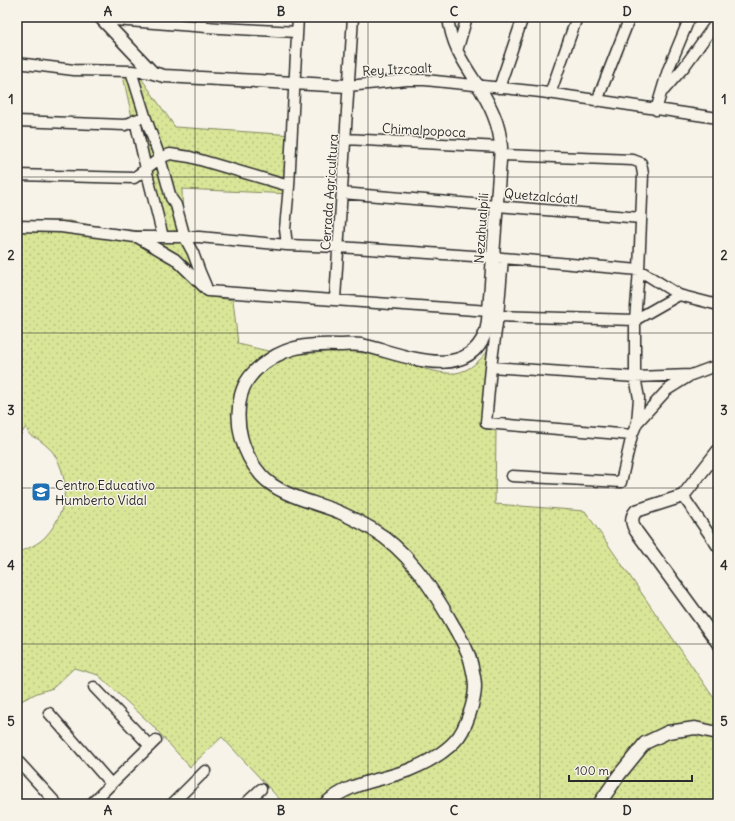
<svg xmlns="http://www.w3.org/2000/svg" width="735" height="821" viewBox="0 0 735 821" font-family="Delius,sans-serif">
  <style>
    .grass { fill: url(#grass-dots); stroke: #828861 }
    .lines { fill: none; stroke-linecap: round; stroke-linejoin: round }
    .minor-casing { stroke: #2b2b2b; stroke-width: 13 }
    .tertiary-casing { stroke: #2b2b2b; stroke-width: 15 }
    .minor { stroke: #f7f3e8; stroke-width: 10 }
    .tertiary { stroke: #f7f3e8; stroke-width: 12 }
    .grid { fill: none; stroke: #2b2b2b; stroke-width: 1; stroke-opacity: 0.55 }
    .labels { text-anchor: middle; stroke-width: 3; stroke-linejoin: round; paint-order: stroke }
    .street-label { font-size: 13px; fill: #2b2b2b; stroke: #f7f3e8 }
    .poi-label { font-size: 13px; fill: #2b2b2b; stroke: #f7f3e8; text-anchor: start }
    .neatline { fill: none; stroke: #2b2b2b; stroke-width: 1.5 }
    .grid-label { font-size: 13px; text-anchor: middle; font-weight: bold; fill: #2b2b2b }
  </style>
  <defs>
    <pattern id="grass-dots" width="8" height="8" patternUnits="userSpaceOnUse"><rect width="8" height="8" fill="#d9e597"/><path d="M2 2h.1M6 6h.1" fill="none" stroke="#bac582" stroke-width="1.8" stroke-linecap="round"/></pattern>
  </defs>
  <rect width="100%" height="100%" fill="#f7f3e8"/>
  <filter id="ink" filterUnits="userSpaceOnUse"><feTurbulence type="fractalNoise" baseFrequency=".025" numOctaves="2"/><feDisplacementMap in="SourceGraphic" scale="8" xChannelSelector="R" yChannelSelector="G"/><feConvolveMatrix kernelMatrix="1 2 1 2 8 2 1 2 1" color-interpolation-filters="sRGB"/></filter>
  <g filter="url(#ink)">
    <path class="grass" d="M 139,75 L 175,127 L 294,135 L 291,194 L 182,189 L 183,235 L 196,273 L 211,297 L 233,300 L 238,344 C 257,348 278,355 297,354 C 317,354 335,349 355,352 C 366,353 377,355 388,357 C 409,362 433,375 456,373 C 470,371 481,359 490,349 L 482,404 L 483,428 L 496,431 L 495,504 L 585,511 L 718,704 L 718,804 L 284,804 L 222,737 L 190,767 L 152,725 L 98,675 L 74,668 L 53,688 L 37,693 L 17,703 L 17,553 C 27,549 39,544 46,536 C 67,513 71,480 54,454 C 51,449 43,443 38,439 C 36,438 32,437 30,435 C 28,433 27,429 26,427 L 17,440 L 17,221 L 69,221 L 113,229 L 157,232 L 123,76 Z"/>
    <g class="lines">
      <g class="minor-casing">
        <path id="minor" d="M 448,17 C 451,45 463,62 478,85
          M 108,26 L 115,20 L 220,28 L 297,32
          M 457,51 L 467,17
          M 17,63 L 74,70 L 131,71 L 153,73
          M 131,71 L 145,116 L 160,158 L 171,198 L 176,205 L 185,238 L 193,253 L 200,272 L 206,286
          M 348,86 L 407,80 L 425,80 L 541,92 L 718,118
          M 499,88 L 523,17
          M 664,90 L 684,67 L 718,20
          M 550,94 L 577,17
          M 597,101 L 630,17
          M 656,110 L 668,70 L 690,17
          M 135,120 L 146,169 L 163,237
          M 17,121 L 125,125 L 145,116
          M 345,139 L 501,147
          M 501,155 L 633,160 L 641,163 L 643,174 L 639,270 L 635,320 L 635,377 L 639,398 L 637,423 L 632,435 L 621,482 L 512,476
          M 17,175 L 134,178 L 160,158 L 170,154 L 190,157 L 289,186
          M 342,193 L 641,218
          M 17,226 L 61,227 L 135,237 L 199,237 L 287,245 L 339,247 L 503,258 L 639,270 L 679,295 L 718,305
          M 137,237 L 175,259 L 208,291 L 489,311
          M 287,245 L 285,229 L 289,186 L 298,17
          M 503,258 L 498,316 L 491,367 L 486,423 L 632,435
          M 335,299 L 353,17
          M 498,316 L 635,320 L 679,295
          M 491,367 L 635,377 L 691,375
          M 637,423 L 667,390 L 691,375 L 718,365
          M 683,496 L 718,547
          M 94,687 L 150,746
          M 49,713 L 111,784
          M 17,760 L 57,804
          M 91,804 L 156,740
          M 172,804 L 205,771
          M 245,804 L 261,789"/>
      </g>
      <g class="tertiary-casing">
        <path id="tertiary" d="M 100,17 L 153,73 L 164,76 L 348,86
          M 718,451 L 683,496 L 636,511 C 630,518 632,524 636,531 L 718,643
          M 325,804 C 351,781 378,782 409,770 C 426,763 443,754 455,741 C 466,730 475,701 475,686 C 475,678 472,667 470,659 C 466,645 456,631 449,618 C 429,584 407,550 372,529 C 362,523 350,517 339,512 C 315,502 279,496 261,475 C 242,453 234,423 241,395 C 245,379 256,368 269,360 C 291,345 313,344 339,345 C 346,345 354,344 362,345 C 400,353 464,384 485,334 C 488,327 488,318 489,311 L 501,147 C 500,124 490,105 478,85
          M 599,804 L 619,775 L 645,743 L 668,732 L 695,728 L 718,733"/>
      </g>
      <use href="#minor" class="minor"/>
      <use href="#tertiary" class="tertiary"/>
    </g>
  </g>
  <path class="grid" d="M 195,17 L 195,804M 368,17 L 368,804M 540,17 L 540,804M 17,177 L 718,177M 17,333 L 718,333M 17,488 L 718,488M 17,644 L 718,644"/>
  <defs>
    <g id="school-square" transform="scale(1)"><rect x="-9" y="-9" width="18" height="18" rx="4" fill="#1f6fb2" stroke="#f7f3e8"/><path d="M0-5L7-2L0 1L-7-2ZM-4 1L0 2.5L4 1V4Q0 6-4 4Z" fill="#fff"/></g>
  </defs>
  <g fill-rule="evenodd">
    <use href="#school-square" x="41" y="492"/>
  </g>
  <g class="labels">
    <g class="street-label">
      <text transform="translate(397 69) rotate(-3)" y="5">Rey Itzcoalt</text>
      <text transform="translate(424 130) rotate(3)" y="5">Chimalpopoca</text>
      <text transform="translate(329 192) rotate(-86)" y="5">Cerrada Agricultura</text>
      <text transform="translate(541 196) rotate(5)" y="5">Quetzalcóatl</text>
      <text transform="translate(481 228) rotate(-86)" y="5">Nezahualpili</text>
    </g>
    <g class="poi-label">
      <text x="55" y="490">Centro Educativo<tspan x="55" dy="15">Humberto Vidal</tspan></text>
    </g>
  </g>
  <rect width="735" height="821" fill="none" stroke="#f7f3e8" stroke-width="44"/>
  <path d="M569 775v6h123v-6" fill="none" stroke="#2b2b2b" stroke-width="2"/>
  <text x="575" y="775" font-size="12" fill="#2b2b2b" stroke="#f7f3e8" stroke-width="3" paint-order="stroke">100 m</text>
  <rect x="22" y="22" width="691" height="777" class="neatline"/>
  <g class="grid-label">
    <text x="108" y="16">A</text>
    <text x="281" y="16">B</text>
    <text x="454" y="16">C</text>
    <text x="627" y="16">D</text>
    <text x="11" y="104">1</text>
    <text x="724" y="104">1</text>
    <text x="11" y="260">2</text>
    <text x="724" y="260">2</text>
    <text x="11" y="415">3</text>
    <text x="724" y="415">3</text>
    <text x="11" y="570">4</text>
    <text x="724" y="570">4</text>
    <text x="11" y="726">5</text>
    <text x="724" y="726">5</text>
    <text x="108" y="815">A</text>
    <text x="281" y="815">B</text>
    <text x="454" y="815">C</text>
    <text x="627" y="815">D</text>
  </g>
</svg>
